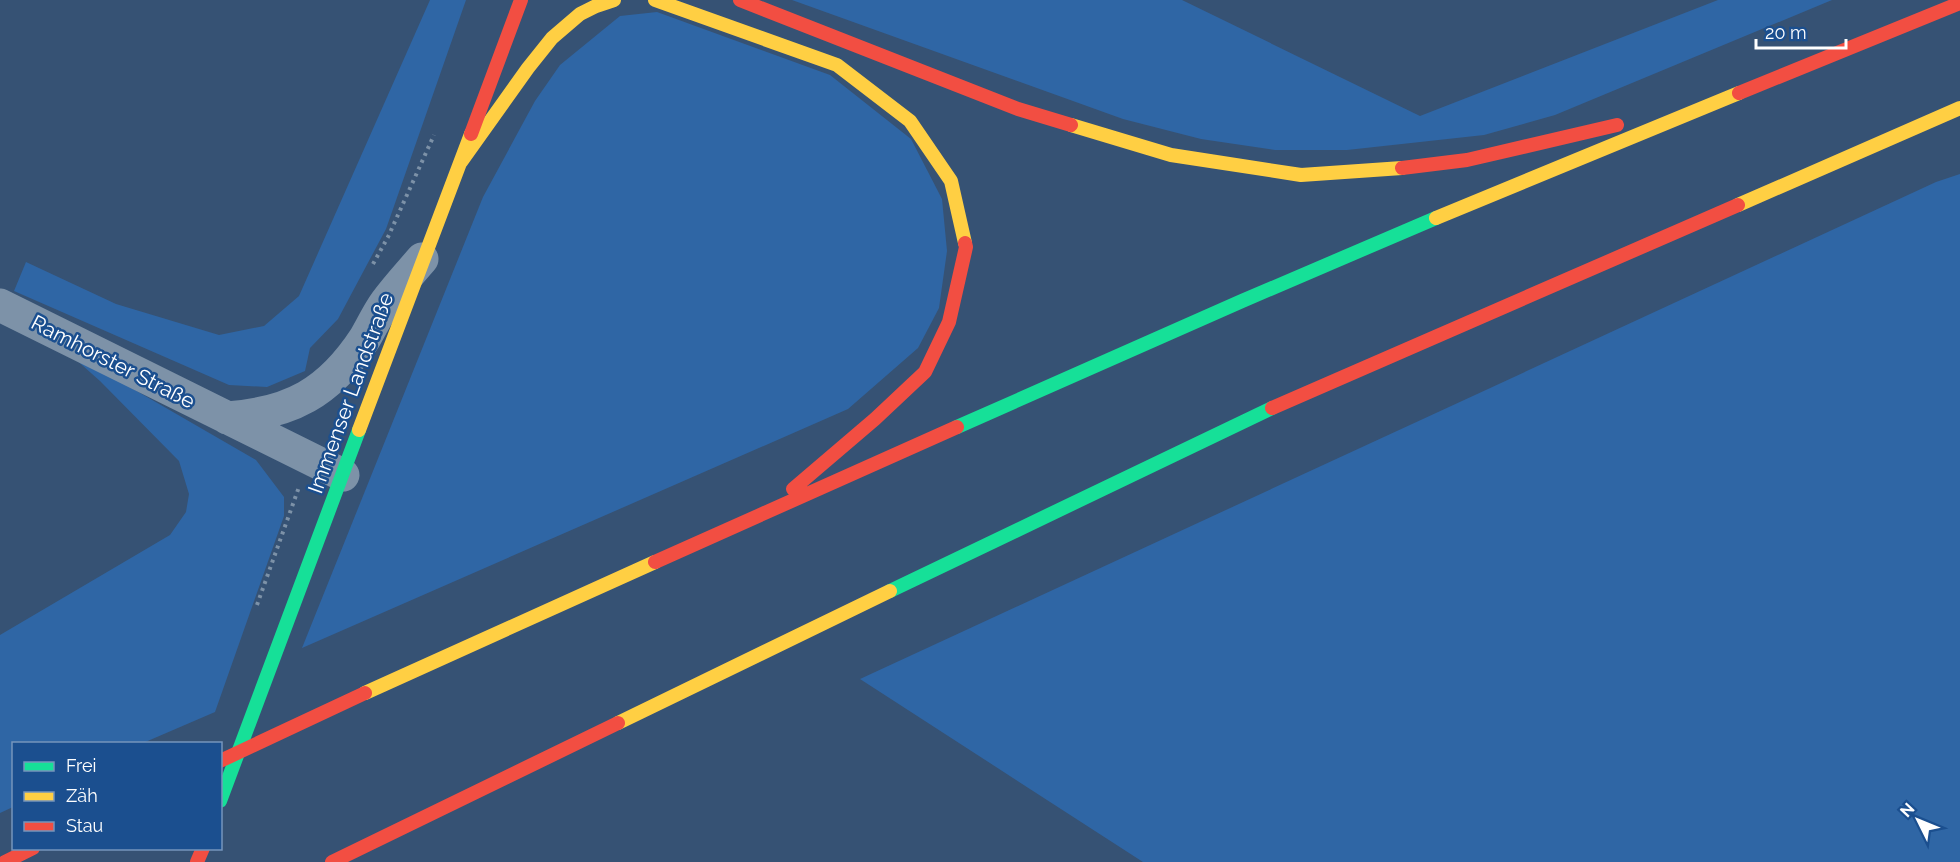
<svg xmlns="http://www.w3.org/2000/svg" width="1960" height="862" viewBox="0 0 1960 862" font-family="Raleway,sans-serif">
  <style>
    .green { fill: #2f66a5 }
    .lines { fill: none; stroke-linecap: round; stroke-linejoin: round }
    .path { stroke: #7d92a8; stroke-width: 4; stroke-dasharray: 3 4.5; stroke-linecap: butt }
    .street { stroke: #7d92a8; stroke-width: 33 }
    .fast { stroke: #16e098; stroke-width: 14 }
    .slow { stroke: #ffcf43; stroke-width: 14 }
    .jam { stroke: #f24e42; stroke-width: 14 }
    .jam-bridge { stroke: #f24e42; stroke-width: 14 }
    .labels { text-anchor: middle; stroke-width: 5; stroke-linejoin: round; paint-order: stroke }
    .street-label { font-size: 21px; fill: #fff; stroke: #1b4f8f }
  </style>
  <rect width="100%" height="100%" fill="#365274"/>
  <path class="green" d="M 430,0 L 466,0 L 386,229 L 338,319 L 310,348 L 305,371 L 267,387 L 229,385 L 14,291 L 26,262 L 116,304 L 219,335 L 264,326 L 299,296 Z
    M 792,0 L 1182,0 L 1420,116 L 1718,0 L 1832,0 L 1555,115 L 1484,135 L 1347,150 L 1275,150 L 1201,139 L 1123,119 Z
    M 657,12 L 830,75 L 911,139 L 942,199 L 947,251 L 939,308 L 918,348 L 848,409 L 302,648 L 483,197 L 535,101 L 560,65 L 620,16 Z
    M 1960,174 L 1960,862 L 1143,862 L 860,679 L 1936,182 Z
    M 64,349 L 256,460 L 284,497 L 284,516 L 215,712 L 143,743 L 14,744 L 13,807 L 0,813 L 0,635 L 170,535 L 186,512 L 189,494 L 179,461 L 100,381 Z"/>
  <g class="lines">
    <path class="path" d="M 373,264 L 388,237 L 434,135
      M 257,605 L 299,487"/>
    <path class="street" d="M 0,305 L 343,475
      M 227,418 C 291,413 329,393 365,338 C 372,326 378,313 386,302 C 397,287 410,273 422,259"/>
    <path class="fast" d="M 957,427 L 1242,301 L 1436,218
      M 890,591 L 1272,408
      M 220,801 L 359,430"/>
    <path class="slow" d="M 655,0 L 837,65 L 910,121 L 951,181 L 965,243
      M 1071,125 L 1171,155 L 1301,175 L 1402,168
      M 461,162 L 528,68 L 552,38 L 580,14 L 596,6 L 614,0
      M 1738,205 L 1960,108
      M 1436,218 L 1739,93
      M 359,430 L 471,134
      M 365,693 L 655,562
      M 618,723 L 890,591"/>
    <path class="jam" d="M 740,0 L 1018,109 L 1071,125
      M 1739,93 L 1960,3
      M 471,134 L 521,0
      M 1402,168 L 1467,160 L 1617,125
      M 1272,408 L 1738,205
      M 793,489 L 875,419 L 925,372 L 949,322 L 966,247 L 965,243
      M 655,562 L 957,427
      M 5,862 L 33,848
      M 197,862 L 203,848
      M 332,862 L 618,723"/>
    <path class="jam-bridge" d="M 220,761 L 365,693"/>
  </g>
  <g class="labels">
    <g class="street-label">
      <text transform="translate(113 362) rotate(27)" y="7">Ramhorster Straße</text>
      <text transform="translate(351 393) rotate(-70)" y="7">Immenser Landstraße</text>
    </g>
  </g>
  <rect x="12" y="742" width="210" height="108" fill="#1b4f8f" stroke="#7695bc" stroke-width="1.5"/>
  <rect x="24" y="762" width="30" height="9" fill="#16e098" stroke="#7695bc" stroke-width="1.5"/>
  <text x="66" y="772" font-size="18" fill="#ffffff">Frei</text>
  <rect x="24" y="792" width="30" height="9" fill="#ffcf43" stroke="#7695bc" stroke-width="1.5"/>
  <text x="66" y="802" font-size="18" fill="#ffffff">Zäh</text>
  <rect x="24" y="822" width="30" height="9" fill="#f24e42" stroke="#7695bc" stroke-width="1.5"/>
  <text x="66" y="832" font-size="18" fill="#ffffff">Stau</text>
  <g transform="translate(1918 820) rotate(313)" stroke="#1b4f8f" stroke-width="4.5" paint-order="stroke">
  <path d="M0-4.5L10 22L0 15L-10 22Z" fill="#ffffff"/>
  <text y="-9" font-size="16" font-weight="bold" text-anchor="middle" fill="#ffffff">N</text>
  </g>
  <path d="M1756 39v9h90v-9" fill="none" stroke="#ffffff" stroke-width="3"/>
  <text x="1765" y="39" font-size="18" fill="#ffffff" stroke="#1b4f8f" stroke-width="4.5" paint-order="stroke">20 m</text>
</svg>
